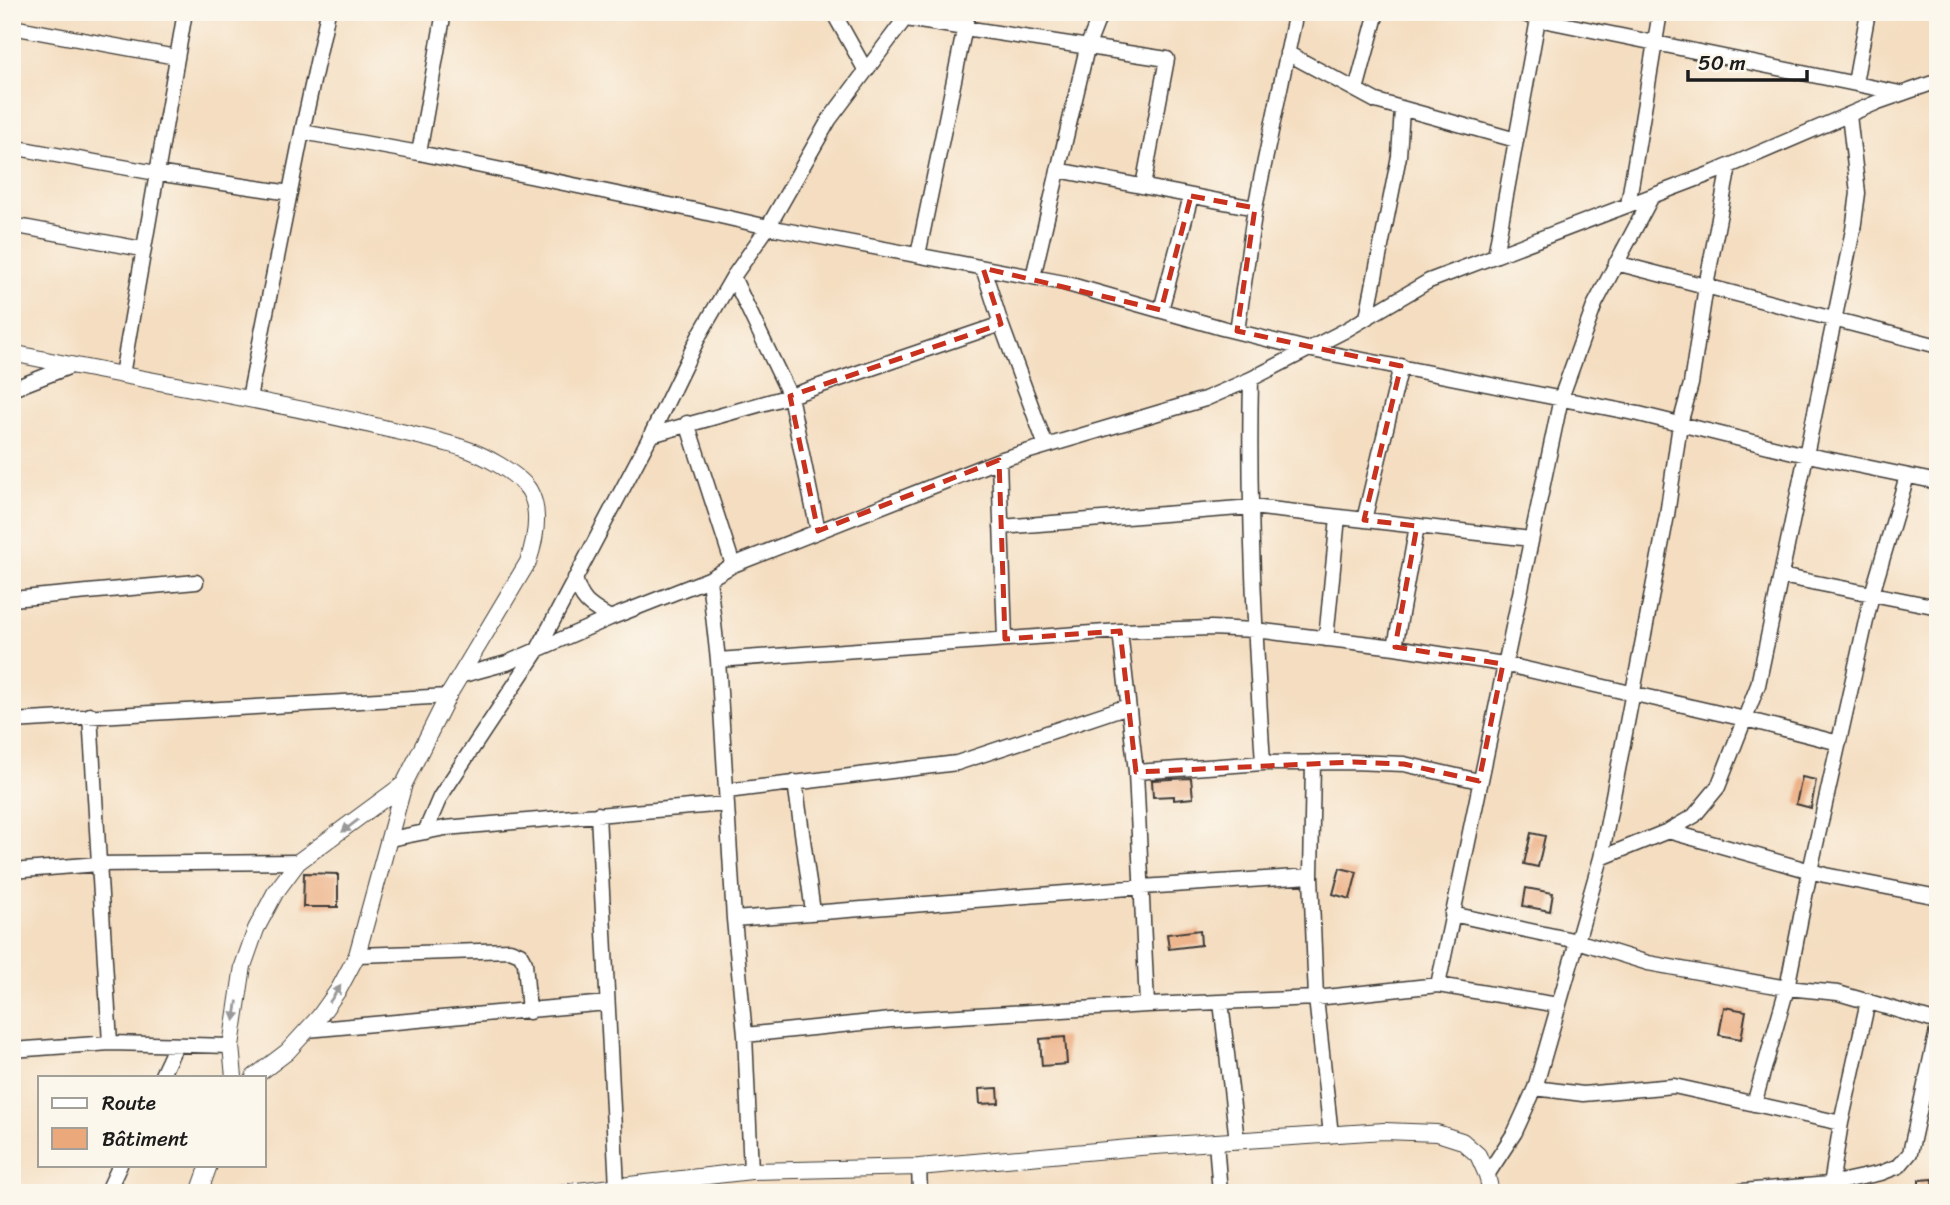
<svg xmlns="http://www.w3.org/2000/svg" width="1950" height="1205" viewBox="0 0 1950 1205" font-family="Sriracha,sans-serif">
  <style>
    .building { fill: #eba87a }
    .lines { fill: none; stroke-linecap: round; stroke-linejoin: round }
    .minor-casing { stroke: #3c3935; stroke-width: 17 }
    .tertiary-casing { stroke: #3c3935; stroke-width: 18 }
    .minor { stroke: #fff; stroke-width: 14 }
    .tertiary { stroke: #fff; stroke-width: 16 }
    .oneway { fill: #999 }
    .marked { fill: none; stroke: #c8321e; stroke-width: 5; stroke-dasharray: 14 9; stroke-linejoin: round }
  </style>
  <rect width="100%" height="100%" fill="#fbf7ec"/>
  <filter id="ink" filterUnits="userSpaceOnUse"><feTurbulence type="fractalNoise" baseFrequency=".0143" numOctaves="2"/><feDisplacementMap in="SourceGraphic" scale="14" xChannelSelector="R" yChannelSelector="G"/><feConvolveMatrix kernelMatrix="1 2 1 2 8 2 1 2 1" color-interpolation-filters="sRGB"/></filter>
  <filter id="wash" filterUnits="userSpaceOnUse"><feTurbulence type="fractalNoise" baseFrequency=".00686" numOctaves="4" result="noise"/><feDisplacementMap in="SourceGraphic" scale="28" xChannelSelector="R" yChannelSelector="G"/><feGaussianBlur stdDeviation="1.57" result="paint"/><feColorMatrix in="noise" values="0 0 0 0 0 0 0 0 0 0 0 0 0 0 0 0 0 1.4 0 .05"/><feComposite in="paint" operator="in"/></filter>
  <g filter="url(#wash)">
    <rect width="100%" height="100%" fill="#f4ddc0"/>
    <g id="blocks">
      <path class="building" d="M 1802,777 L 1816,780 L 1811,808 L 1796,804 Z
        M 1191,778 L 1193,798 L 1174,800 L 1174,796 L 1153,797 L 1152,780 Z
        M 1531,833 L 1545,836 L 1538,867 L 1524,864 Z
        M 1340,868 L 1357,872 L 1350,899 L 1333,894 Z
        M 304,873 L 338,874 L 338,907 L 303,907 Z
        M 1526,888 L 1553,893 L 1550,911 L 1523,906 Z
        M 1200,930 L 1201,945 L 1169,949 L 1167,934 Z
        M 1724,1007 L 1746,1011 L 1741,1039 L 1719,1035 Z
        M 1065,1037 L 1067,1064 L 1042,1066 L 1040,1039 Z
        M 998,1088 L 999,1103 L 980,1104 L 979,1089 Z
        M 1933,1179 L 1934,1193 L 1919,1193 L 1919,1180 Z"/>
    </g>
  </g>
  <g filter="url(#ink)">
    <use href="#blocks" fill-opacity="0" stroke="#3c3935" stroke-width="2"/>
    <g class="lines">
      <g class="minor-casing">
        <path id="minor" d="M 833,12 L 866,71
          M 1518,12 L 1538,19 L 1900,93
          M 906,19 L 1167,59 L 1143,186
          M 12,27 L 176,57
          M 1287,53 L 1376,101 L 1516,140
          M 1855,83 L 1868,12
          M 1356,90 L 1377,12
          M 302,132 L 419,153 L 694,210 L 768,227 L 1064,283 L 1222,328 L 1307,349 L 1639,414 L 1793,452 L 1938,482
          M 12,147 L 156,173 L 290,193
          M 419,153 L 444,12
          M 1058,170 L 1255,208
          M 1628,205 L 1660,12
          M 12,225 L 142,249
          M 918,255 L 968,12
          M 1495,256 L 1538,19
          M 1616,263 L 1938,346
          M 983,268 L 1001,324 L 1046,446
          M 733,277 L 790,396 L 818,531
          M 1033,277 L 1087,48 L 1101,12
          M 1161,310 L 1191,196
          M 1367,317 L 1399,156 L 1402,109
          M 1237,331 L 1255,208 L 1296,12
          M 122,375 L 185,12
          M 1251,379 C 1248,507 1255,635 1263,763
          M 12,389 L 71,366
          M 249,398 L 302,132 L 328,12
          M 687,423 L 733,565
          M 651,435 L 700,334 L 733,277 L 768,227 L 829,120 L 910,12
          M 999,460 L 1005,639
          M 1364,520 L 1401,366
          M 1001,527 L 1252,507 L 1531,539
          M 1781,576 L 1938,607
          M 575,578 C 581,602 590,606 610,618
          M 709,579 L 718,660 L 734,919 L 745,1035 L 751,1171
          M 12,599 L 196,582
          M 1120,631 L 1136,772 L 1147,1005
          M 1326,639 L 1338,517
          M 1395,647 L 1417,526
          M 718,660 L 1120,631 L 1211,628 L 1255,630 L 1395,647 L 1503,664 L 1745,719 L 1839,743
          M 463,675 L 507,663 L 610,618 L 709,579 L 733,565 L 999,460 L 1205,399 L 1251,379 L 1344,331 L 1429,281 L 1715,172 L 1878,102 L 1938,81
          M 90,715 L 110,1043
          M 12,721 L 448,696
          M 1313,762 L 1311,876 L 1316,998 L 1331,1135
          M 1136,772 L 1263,763 L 1353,762 L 1404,764 L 1479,781
          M 795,782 L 813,912
          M 727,791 L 957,763 L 1128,706
          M 598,814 L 617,1187
          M 1668,831 L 1825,875 L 1938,897
          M 425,832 L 440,797 L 537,651 L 651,435 L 790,396 L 1001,324
          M 390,839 L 445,828 L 726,804
          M 1601,858 L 1668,831 L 1694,816 L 1718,787 L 1758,685 L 1853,230 L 1858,193 L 1849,115
          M 12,871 L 98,864 L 298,862
          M 1452,914 L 1577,941 L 1648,963 L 1787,988 L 1838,993 L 1938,1022
          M 734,919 L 1142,887 L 1311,876
          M 357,955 L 510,950 L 520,954 L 525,963 L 529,1012
          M 1438,985 L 1561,398 L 1595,304 L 1652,196
          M 1221,1002 L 1237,1141
          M 307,1030 L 607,1003
          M 745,1035 L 891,1020 L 1147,1005 L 1316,998 L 1438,985 L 1558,1005
          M 12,1050 L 110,1043 L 231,1046
          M 161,1077 L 176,1045
          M 1535,1088 L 1583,1094 L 1674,1086 L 1841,1123
          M 1754,1104 L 1787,988 L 1810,871 L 1872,594 L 1907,476
          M 1216,1142 L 1220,1193
          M 919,1167 L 920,1193
          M 1487,1175 L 1515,1132 L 1535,1088 L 1601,858 L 1667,515 L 1680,424 L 1691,384 L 1706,286 L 1729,166
          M 1830,1191 L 1841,1123 L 1868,1001
          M 107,1193 L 120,1165
          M 1718,1193 L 1830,1184 L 1881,1173 L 1899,1166 L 1910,1153 L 1938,1026"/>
      </g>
      <g class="tertiary-casing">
        <path id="tertiary" d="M 12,353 C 133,379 255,397 375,426 C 404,433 435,439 463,448 C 482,454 518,473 529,490 C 542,512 535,541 528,562 L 448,696 L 404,784 L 357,955 L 339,989 L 319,1017 L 287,1052 L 254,1077
          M 234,1077 L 231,1046 L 243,966 L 256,929 L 275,893 L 298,862 L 404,784
          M 199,1193 L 209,1165
          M 560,1193 L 751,1171 L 919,1167 L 1140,1147 L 1384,1131 L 1437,1133 L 1462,1141 L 1478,1155 L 1487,1175 L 1491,1193"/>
      </g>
      <use href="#minor" class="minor"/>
      <use href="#tertiary" class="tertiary"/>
    </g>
    <defs><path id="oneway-solid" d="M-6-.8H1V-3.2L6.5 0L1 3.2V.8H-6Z" transform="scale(1.75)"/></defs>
    <g class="oneway">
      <use href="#oneway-solid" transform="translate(350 826) rotate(143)"/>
      <use href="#oneway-solid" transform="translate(335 994) rotate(-56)"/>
      <use href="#oneway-solid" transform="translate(236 1011) rotate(98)"/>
    </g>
  </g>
  <path class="marked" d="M 1191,196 L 1255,208 L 1237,331 L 1401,366 L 1364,520 L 1417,526 L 1395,647 L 1503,664 L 1479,781 L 1404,764 L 1353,762 L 1136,772 L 1120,631 L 1005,639 L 999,460 L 818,531 L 790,396 L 1001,324 L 983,268 L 1161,310 Z"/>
  <rect width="1950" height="1205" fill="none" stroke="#fbf7ec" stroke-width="42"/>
  <rect x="38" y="1076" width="228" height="91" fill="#fbf7ec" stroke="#a29f99" stroke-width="2"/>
  <rect x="52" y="1098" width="35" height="10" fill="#ffffff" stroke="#a29f99" stroke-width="2"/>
  <text x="102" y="1110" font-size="21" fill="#1c1c1c">Route</text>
  <rect x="52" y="1128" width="35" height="21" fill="#eba87a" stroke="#a29f99" stroke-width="2"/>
  <text x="102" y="1146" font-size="21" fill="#1c1c1c">Bâtiment</text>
  <path d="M1688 70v10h119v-10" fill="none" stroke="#1c1c1c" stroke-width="3.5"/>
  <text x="1698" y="70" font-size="21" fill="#1c1c1c" stroke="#fbf7ec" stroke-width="5" paint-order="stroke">50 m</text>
</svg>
